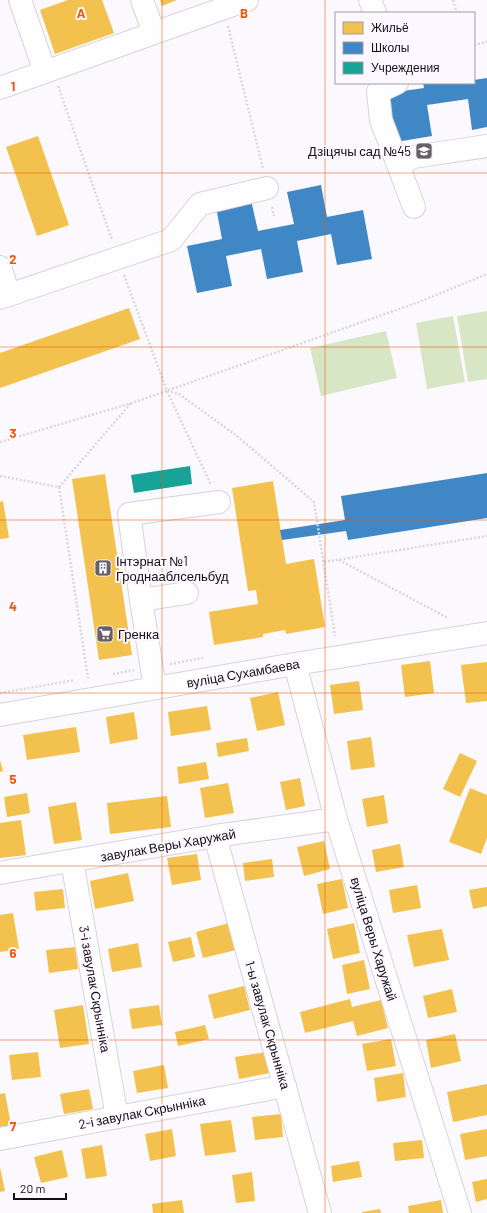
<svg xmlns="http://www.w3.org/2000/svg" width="487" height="1213" viewBox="0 0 487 1213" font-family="Barlow,sans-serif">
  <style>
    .green { fill: #d7e7c6 }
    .homes { fill: #f2c14e }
    .schools { fill: #3f88c5 }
    .public { fill: #17a398 }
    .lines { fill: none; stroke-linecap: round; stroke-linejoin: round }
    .minor-casing { stroke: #d6d3d8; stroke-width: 24 }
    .path { stroke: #d8d8d9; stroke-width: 2.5; stroke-dasharray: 2 2; stroke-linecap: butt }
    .minor { stroke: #fffeff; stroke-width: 22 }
    .grid { fill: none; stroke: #e8590c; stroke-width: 1; stroke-opacity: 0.55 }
    .labels { text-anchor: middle; stroke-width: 4; stroke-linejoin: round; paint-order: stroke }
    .poi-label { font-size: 13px; fill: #130f15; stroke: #fdf8ff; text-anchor: start }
    .street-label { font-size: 13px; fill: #130f15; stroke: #fdf8ff }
    .grid-label { font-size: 13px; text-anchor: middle; font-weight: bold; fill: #e8590c; stroke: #fdf8ff; stroke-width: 4; stroke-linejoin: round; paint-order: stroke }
  </style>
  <rect width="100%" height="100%" fill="#fcf9fe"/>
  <path class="green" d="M 487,311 L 487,379 L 468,382 L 457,316 Z
    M 453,316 L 465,382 L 427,389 L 416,323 Z
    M 386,331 L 397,378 L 321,396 L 310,348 Z"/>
  <path class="homes" d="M 68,0 L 102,0 L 114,33 L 55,54 L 40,10 Z
    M 160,0 L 177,0 L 162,6 Z
    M 38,136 L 69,225 L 37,236 L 6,147 Z
    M 129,308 L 140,339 L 0,388 L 0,353 Z
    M 105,474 L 132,655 L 99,660 L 72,479 Z
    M 273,481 L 286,564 L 314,559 L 325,627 L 286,634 L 285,630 L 263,634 L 263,637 L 214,645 L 209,612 L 258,604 L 256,590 L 248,591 L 232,488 Z
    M 3,501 L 9,538 L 0,539 L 0,502 Z
    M 430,661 L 434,693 L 405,697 L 401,665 Z
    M 487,662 L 487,701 L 466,703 L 461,665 Z
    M 359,681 L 363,710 L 334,714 L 330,685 Z
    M 278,692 L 285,725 L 257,731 L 250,698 Z
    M 207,706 L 211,730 L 171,736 L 168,712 Z
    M 134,712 L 138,739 L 110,744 L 106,717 Z
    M 76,727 L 80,752 L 27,760 L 23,735 Z
    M 371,737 L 375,767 L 351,770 L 347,741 Z
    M 247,738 L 249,751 L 218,757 L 216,743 Z
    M 460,753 L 477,761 L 460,797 L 443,789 Z
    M 0,760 L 3,771 L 0,772 Z
    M 206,762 L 209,779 L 179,784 L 177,767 Z
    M 300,778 L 305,806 L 286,810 L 280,782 Z
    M 228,783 L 234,813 L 205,818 L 200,788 Z
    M 470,788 L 487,795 L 487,838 L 481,854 L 449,842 Z
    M 27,793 L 30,813 L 7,817 L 4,797 Z
    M 384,795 L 388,823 L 367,827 L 362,799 Z
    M 167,796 L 171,827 L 110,834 L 107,803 Z
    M 76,802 L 82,840 L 54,844 L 48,807 Z
    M 21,820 L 26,855 L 0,858 L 0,823 Z
    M 324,841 L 330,869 L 304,876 L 297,847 Z
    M 400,844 L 404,867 L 376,872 L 372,850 Z
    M 197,854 L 201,880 L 172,885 L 167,858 Z
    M 272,859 L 274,877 L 245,881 L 243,863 Z
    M 128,873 L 134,901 L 95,909 L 90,881 Z
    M 342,879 L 348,908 L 323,914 L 317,884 Z
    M 417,885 L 421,908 L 393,913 L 389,890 Z
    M 487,887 L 487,906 L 473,909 L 469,890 Z
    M 63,889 L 65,908 L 36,911 L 34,892 Z
    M 13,913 L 19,949 L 0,952 L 0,915 Z
    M 229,923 L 236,950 L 203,958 L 196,932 Z
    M 354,923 L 360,953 L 333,959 L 327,929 Z
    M 442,929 L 449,960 L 414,967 L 407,935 Z
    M 191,937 L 195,957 L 173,962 L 168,942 Z
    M 138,943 L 142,967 L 112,972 L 108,949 Z
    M 75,947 L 78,969 L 49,973 L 46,950 Z
    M 364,960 L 370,989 L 347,994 L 342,965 Z
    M 244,986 L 250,1010 L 214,1019 L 208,995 Z
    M 452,989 L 457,1012 L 428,1018 L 423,996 Z
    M 350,999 L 352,1007 L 381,1000 L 388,1028 L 357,1036 L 353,1021 L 305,1033 L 300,1012 Z
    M 83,1005 L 89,1044 L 60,1048 L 54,1010 Z
    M 159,1005 L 162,1025 L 132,1029 L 129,1009 Z
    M 205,1025 L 209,1039 L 178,1046 L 175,1032 Z
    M 455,1034 L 461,1061 L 431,1068 L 426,1040 Z
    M 391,1039 L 396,1066 L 367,1071 L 362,1044 Z
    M 38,1052 L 41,1077 L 12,1080 L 9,1055 Z
    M 266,1052 L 270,1073 L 239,1079 L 235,1057 Z
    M 164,1065 L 168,1088 L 137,1093 L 133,1071 Z
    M 403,1073 L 406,1097 L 377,1102 L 374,1078 Z
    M 487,1084 L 487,1115 L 453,1122 L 447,1092 Z
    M 89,1089 L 93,1109 L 64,1114 L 60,1094 Z
    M 5,1093 L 11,1125 L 0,1127 L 0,1094 Z
    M 281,1114 L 283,1137 L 255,1140 L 252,1117 Z
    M 231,1120 L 236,1152 L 205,1156 L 200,1124 Z
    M 172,1129 L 176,1156 L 150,1161 L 145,1134 Z
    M 487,1129 L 487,1156 L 465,1160 L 460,1134 Z
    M 422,1140 L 424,1158 L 395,1161 L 393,1143 Z
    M 102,1145 L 107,1176 L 86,1179 L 81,1149 Z
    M 62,1150 L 68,1177 L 41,1183 L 34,1157 Z
    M 359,1161 L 362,1177 L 333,1182 L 331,1166 Z
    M 0,1167 L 5,1191 L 0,1192 Z
    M 252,1172 L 255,1201 L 236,1203 L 232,1175 Z
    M 487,1179 L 487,1199 L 476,1202 L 472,1182 Z
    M 182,1200 L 184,1213 L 153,1213 L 152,1204 Z
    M 441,1200 L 443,1213 L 409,1213 L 408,1206 Z
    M 380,1209 L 381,1213 L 362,1213 L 362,1212 Z"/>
  <path class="schools" d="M 487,78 L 487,127 L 472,130 L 468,99 L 427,105 L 432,136 L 396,142 L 388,89 L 403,91 L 424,88 L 423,83 L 474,83 L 474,80 Z
    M 321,185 L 327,217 L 363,210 L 372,259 L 337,265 L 331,234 L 297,241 L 303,272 L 267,279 L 261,249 L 226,256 L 232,286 L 197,293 L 187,246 L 222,239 L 216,207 L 251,200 L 258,231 L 294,224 L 287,192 Z
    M 487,473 L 487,518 L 348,540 L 346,531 L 282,540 L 280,530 L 345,520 L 341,496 Z"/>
  <path class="public" d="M 190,466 L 192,484 L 134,493 L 131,475 Z"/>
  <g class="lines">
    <g class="minor-casing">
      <path id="minor" d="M 20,0 L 45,72
        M 142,0 L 154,33
        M 370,0 L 375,13
        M 397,83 L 378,92 L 381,120 L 414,207
        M 0,88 L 247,0
        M 399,166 L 413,157 L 487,146
        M 0,267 L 9,295
        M 0,298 L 171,240 L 200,204 L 267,188
        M 141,600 L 187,593
        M 295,664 L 336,819 L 460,1213
        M 155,688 L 141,600 L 129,514 L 219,502
        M 0,715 L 295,664 L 487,633
        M 215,836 L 320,1213
        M 72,861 L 117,1117
        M 0,873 L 215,836 L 336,819
        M 0,1139 L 285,1086"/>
    </g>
    <path class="path" d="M 453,0 L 457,13
      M 228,26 L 263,169
      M 474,45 L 487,42
      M 58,86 L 112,240
      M 272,207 L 274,216
      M 124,275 L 167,391 L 211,485
      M 167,391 L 179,394 L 237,436 L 314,502 L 335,636
      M 0,442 L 132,403 L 419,302 L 487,274
      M 0,476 L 59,487 L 88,678
      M 59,487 L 131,403
      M 339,560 L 448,618
      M 324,562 L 487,536
      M 170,664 L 203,658
      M 113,674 L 134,670
      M 0,693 L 75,680"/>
    <use href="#minor" class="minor"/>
  </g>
  <path class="grid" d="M 162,0 L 162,1213M 325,0 L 325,1213M 0,173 L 487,173M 0,347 L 487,347M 0,520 L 487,520M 0,693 L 487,693M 0,866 L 487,866M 0,1040 L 487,1040"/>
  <defs>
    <g id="school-square" transform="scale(0.9)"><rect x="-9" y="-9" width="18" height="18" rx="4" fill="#656167" stroke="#fdf8ff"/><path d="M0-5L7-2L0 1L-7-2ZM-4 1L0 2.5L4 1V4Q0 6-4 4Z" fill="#fff"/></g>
    <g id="building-square" transform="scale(0.9)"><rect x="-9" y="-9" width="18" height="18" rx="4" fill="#656167" stroke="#fdf8ff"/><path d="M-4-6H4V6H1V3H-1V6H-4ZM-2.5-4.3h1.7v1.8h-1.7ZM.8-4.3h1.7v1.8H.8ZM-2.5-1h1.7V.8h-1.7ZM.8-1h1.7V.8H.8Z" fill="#fff"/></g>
    <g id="supermarket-square" transform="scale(0.9)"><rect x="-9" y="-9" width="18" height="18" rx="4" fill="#656167" stroke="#fdf8ff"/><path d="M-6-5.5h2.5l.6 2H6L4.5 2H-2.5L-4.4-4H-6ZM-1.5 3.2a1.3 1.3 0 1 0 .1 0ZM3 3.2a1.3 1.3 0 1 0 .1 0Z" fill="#fff"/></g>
  </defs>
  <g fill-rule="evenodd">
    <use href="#school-square" x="424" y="151"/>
    <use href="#building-square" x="103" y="568"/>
    <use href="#supermarket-square" x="105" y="634"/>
  </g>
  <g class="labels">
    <g class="poi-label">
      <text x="411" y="156" text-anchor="end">Дзіцячы сад №45</text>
      <text x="116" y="566">Інтэрнат №1<tspan x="116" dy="15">Гроднааблсельбуд</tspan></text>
      <text x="118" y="639">Гренка</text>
    </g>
    <g class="street-label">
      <text transform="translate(243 673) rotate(-10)" y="5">вуліца Сухамбаева</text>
      <text transform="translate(168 845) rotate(-10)" y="5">завулак Веры Харужай</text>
      <text transform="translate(374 939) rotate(73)" y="5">вуліца Веры Харужай</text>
      <text transform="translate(95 989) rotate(80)" y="5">3-і завулак Скрынніка</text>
      <text transform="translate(268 1025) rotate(74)" y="5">1-ы завулак Скрынніка</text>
      <text transform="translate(142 1112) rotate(-11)" y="5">2-і завулак Скрынніка</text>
    </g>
  </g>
  <g class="grid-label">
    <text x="81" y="18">A</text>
    <text x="244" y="18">B</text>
    <text x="13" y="91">1</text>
    <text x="13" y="264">2</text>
    <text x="13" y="438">3</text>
    <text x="13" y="611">4</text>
    <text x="13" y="784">5</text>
    <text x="13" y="958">6</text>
    <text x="13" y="1131">7</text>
  </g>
  <rect x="335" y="12" width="140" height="72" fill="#fdf8ff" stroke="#9f9ba1"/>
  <rect x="343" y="22" width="20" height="12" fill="#f2c14e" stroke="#9f9ba1"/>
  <text x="371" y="32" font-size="12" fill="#130f15">Жильё</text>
  <rect x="343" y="42" width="20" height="12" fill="#3f88c5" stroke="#9f9ba1"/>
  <text x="371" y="52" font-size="12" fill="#130f15">Школы</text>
  <rect x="343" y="62" width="20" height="12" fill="#17a398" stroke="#9f9ba1"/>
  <text x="371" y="72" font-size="12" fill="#130f15">Учреждения</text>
  <path d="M14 1193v6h52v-6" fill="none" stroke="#130f15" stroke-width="2"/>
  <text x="20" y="1193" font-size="12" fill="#130f15" stroke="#fdf8ff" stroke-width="3" paint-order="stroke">20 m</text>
</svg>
